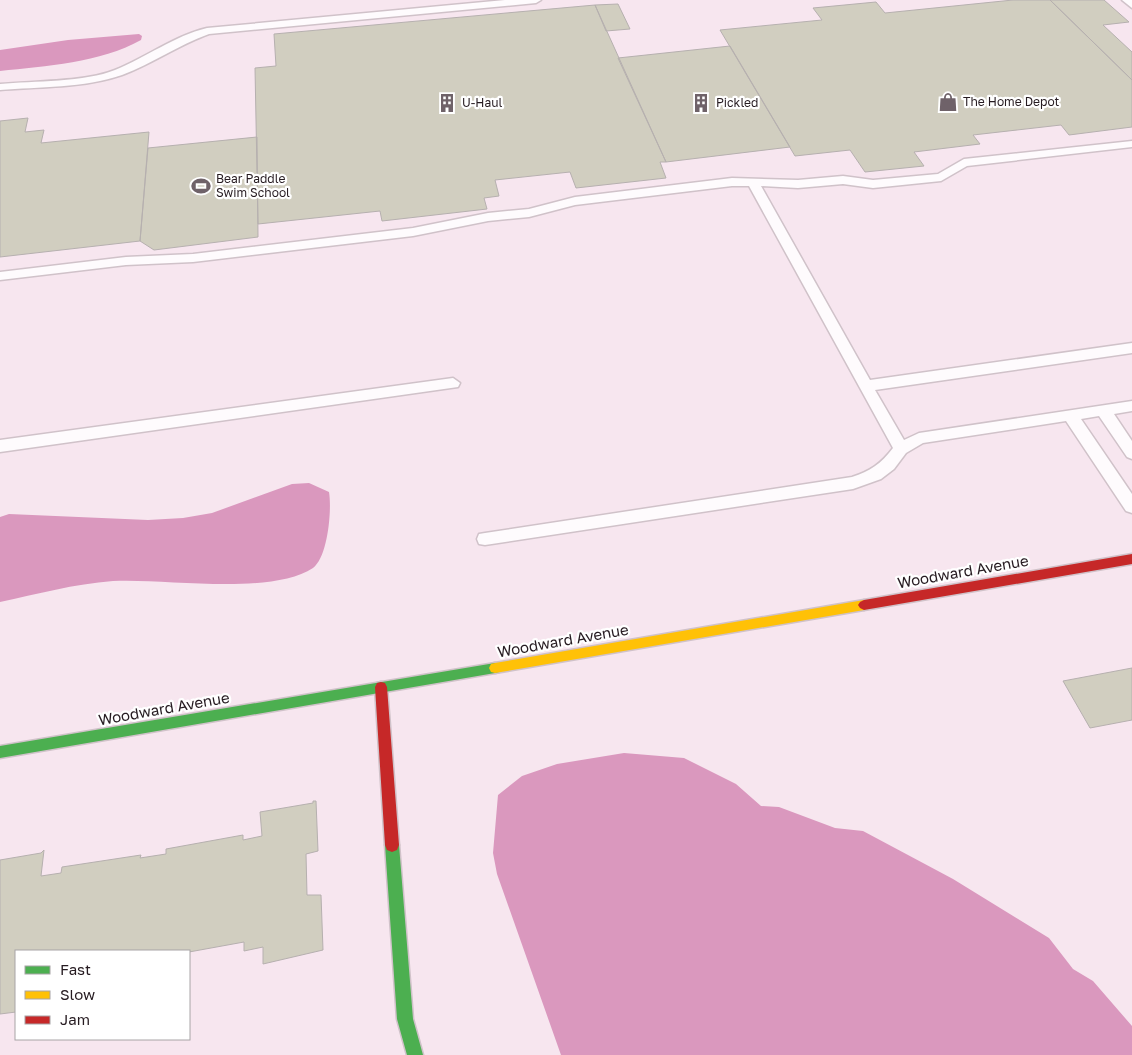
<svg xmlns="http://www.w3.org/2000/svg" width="1132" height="1055" viewBox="0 0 1132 1055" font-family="'Golos Text',sans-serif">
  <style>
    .water { fill: #da98be }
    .building { fill: #d1cec0; stroke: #b6b0af }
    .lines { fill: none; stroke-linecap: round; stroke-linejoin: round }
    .lane-casing { stroke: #d0c2c9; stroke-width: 3 }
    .fast-casing { stroke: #d0c2c9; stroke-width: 3 }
    .slow-casing { stroke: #d0c2c9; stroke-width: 3 }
    .jam-casing { stroke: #d0c2c9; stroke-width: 3 }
    .lane { fill: #fefbfd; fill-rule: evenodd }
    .fast { fill: #4caf50; fill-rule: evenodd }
    .slow { fill: #ffc107; fill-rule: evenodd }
    .jam { fill: #c62828; fill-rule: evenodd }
    .labels { text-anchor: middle; stroke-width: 4.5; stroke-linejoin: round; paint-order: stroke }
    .far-poi-label { font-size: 12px; fill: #261b21; stroke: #fff; text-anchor: start }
    .street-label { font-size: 15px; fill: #261b21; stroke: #fff }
  </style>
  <rect width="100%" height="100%" fill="#f7e6ef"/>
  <path class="water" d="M 139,34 L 142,36 L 141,40 C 100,63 46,66 0,71 L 0,50 L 68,40 Z
    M 309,483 L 329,492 C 332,509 328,557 313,568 C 271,596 164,578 113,581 C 74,584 37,594 0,602 L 0,517 L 9,514 L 148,520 L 183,518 L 212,513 L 292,484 Z
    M 624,753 L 684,758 L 736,784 L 761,806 L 779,807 L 835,828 L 863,831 L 953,879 L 1049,938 L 1073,969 L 1093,981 L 1132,1026 L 1132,1055 L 561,1055 L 497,874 L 493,853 L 498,795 L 522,776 L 557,764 Z"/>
  <path class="building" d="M 1013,0 L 1050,0 L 1132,80 L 1132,127 L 1069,135 L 1061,125 L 973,135 L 980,144 L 914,152 L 924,166 L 865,172 L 850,150 L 795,156 L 720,30 L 822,20 L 813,8 L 876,2 L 885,13 Z
    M 1050,0 L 1104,0 L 1129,22 L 1103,25 L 1132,52 L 1132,80 Z
    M 618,4 L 630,29 L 606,31 L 595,5 Z
    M 595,5 L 666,162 L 660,162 L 666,178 L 576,188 L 570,172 L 495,180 L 499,196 L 484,198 L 487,209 L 382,221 L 380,211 L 258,224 L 255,68 L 276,66 L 274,34 Z
    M 730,46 L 790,147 L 666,162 L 618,58 Z
    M 28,118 L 25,132 L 44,130 L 41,143 L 149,132 L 140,241 L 0,257 L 0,121 Z
    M 257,137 L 258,237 L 154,250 L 140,241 L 148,148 Z
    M 1132,668 L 1132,720 L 1090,728 L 1063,681 Z
    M 313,801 L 316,801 L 318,851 L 306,854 L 307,895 L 321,895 L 323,950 L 263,964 L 263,947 L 244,951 L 244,942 L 189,952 L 16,951 L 16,1012 L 0,1014 L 0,860 L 41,853 L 44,850 L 41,876 L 61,873 L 62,867 L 141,855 L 140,858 L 166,854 L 166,849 L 243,835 L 243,840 L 262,836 L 260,812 L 313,803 Z"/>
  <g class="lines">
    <g class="lane-casing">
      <path id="lane" d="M 505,0 L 541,0 L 536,3 L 209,34 C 178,45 152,64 122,75 C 84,88 39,87 0,90 L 0,84 C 33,81 86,82 115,70 C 147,57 174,36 207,28 Z
        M 1122,0 L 1132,0 L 1132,8 Z
        M 1132,141 L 1132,147 L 967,166 L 941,181 L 873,188 L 843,184 L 798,188 L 761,186 L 870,380 L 1132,343 L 1132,353 L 875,390 L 904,440 L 919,433 L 1132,401 L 1132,411 L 1114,414 L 1132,441 L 1132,459 L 1127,457 L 1099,416 L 1081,419 L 1132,494 L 1132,513 L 1126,511 L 1066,421 L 923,443 L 906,453 L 894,469 L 881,479 L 853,489 L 485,545 L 479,544 L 477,539 L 479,534 L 485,533 L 852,477 C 870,471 881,464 893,448 L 749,186 L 732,186 L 575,205 L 529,217 L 488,221 L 413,236 L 193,262 L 126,265 L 0,280 L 0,272 L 126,257 L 193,254 L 413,228 L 488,213 L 529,209 L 575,197 L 732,178 L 798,180 L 843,176 L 873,180 L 938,174 L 964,159 Z
        M 453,378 L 460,383 L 458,387 L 0,452 L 0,440 Z"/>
    </g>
    <g class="fast-casing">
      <path id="fast" d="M 495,663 L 499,664 L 501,668 L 499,672 L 495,673 L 0,758 L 0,746 Z
        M 392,838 L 397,840 L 399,845 L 413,1019 L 423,1055 L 407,1055 L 397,1019 L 385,845 L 387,840 Z"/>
    </g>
    <g class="slow-casing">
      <path id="slow" d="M 864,600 L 868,602 L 870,605 L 868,608 L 864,610 L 495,673 L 491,672 L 489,668 L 491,664 L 495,663 Z"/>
    </g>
    <g class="jam-casing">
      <path id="jam" d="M 1132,554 L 1132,564 L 864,610 L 860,608 L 858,605 L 860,602 L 864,600 Z
        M 381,682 L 385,683 L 387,687 L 399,845 L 397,850 L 392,852 L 387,850 L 385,845 L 375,687 L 377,683 Z"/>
    </g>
    <use href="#lane" class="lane"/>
    <use href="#fast" class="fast"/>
    <use href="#slow" class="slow"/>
    <use href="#jam" class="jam"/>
  </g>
  <defs>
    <g id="shop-bare" transform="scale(1.5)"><path d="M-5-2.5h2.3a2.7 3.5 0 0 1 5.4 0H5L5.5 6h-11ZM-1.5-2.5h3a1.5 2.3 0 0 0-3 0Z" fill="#6f6269" stroke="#fff" stroke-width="2.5" paint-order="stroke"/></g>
    <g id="building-bare" transform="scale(1.5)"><path d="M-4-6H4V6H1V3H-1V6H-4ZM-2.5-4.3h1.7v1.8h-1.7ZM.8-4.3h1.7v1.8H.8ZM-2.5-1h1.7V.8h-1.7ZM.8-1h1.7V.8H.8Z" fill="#6f6269" stroke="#fff" stroke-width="2.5" paint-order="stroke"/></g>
    <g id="stadium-bare" transform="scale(1.5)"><path d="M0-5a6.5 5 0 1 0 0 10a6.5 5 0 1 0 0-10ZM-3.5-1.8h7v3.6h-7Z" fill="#6f6269" stroke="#fff" stroke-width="2.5" paint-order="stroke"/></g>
  </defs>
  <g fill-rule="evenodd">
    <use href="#shop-bare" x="948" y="102"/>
    <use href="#building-bare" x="447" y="103"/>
    <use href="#building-bare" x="701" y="103"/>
    <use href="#stadium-bare" x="201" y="186"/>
  </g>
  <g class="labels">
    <g class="far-poi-label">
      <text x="963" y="106">The Home Depot</text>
      <text x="462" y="107">U-Haul</text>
      <text x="716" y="107">Pickled</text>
      <text x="216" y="183">Bear Paddle<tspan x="216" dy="14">Swim School</tspan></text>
    </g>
    <g class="street-label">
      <text transform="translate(963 572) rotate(-10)" y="5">Woodward Avenue</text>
      <text transform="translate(563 641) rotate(-10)" y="5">Woodward Avenue</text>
      <text transform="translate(164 709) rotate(-10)" y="5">Woodward Avenue</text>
    </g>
  </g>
  <rect x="15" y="950" width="175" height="90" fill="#ffffff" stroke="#a8a4a6"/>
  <rect x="25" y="966" width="25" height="8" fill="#4caf50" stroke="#a8a4a6"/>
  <text x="60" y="975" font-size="15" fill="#261b21">Fast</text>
  <rect x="25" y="991" width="25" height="8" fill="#ffc107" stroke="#a8a4a6"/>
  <text x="60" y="1000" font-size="15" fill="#261b21">Slow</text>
  <rect x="25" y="1016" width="25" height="8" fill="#c62828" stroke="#a8a4a6"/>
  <text x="60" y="1025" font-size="15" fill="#261b21">Jam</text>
</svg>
